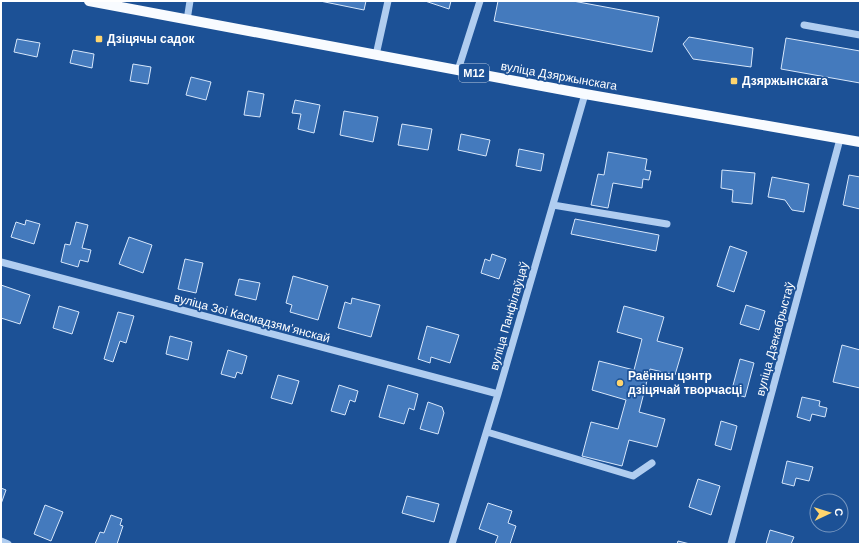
<svg xmlns="http://www.w3.org/2000/svg" width="861" height="545" viewBox="0 0 861 545" font-family="Arial,sans-serif">
  <style>
    .building { fill: #447abd; stroke: #d7e7fb }
    .lines { fill: none; stroke-linecap: round; stroke-linejoin: round }
    .minor { stroke: #b0cdf0; stroke-width: 7 }
    .major { stroke: #f8fbff; stroke-width: 10 }
    .poi-dot { fill: #ffd56e; stroke: #1c5196; stroke-width: 1.5 }
    .labels { text-anchor: middle; stroke-width: 3.5; stroke-linejoin: round; paint-order: stroke }
    .shield { fill: #1c5196; stroke: #bbcbe0; stroke-width: 1 }
    .shield-label { font-size: 11px; font-weight: bold; fill: #fff }
    .poi-label { font-size: 12px; font-weight: bold; fill: #fff; stroke: #1c5196; text-anchor: start }
    .street-label { font-size: 12px; fill: #fff; stroke: #1c5196 }
  </style>
  <rect width="100%" height="100%" fill="#1c5196"/>
  <path class="building" d="M 320,1 L 366,1 L 364,10 Z
    M 425,1 L 451,1 L 449,9 Z
    M 498,1 L 573,1 L 659,17 L 652,52 L 494,21 Z
    M 689,37 L 753,48 L 751,67 L 693,59 L 683,44 Z
    M 786,38 L 860,51 L 860,83 L 781,69 Z
    M 17,39 L 40,43 L 37,57 L 14,52 Z
    M 73,50 L 94,54 L 92,68 L 70,63 Z
    M 133,64 L 151,67 L 148,84 L 130,81 Z
    M 191,77 L 211,82 L 206,100 L 186,95 Z
    M 248,91 L 264,94 L 260,117 L 244,115 Z
    M 295,100 L 320,105 L 314,133 L 298,129 L 301,114 L 292,113 Z
    M 344,111 L 378,117 L 373,142 L 340,135 Z
    M 402,124 L 432,129 L 428,150 L 398,145 Z
    M 461,134 L 490,140 L 486,156 L 458,150 Z
    M 519,149 L 544,154 L 541,171 L 516,166 Z
    M 608,152 L 647,159 L 645,170 L 651,171 L 649,180 L 643,179 L 642,188 L 613,183 L 608,208 L 591,205 L 598,174 L 604,175 Z
    M 722,170 L 755,173 L 752,204 L 732,202 L 733,190 L 721,188 Z
    M 849,175 L 860,177 L 860,209 L 843,205 Z
    M 772,177 L 809,184 L 804,212 L 792,210 L 785,200 L 768,197 Z
    M 575,219 L 659,235 L 656,251 L 571,234 Z
    M 26,220 L 40,224 L 34,244 L 11,237 L 16,222 L 25,225 Z
    M 76,222 L 88,225 L 82,248 L 91,250 L 88,262 L 80,260 L 78,267 L 61,262 L 65,244 L 70,245 Z
    M 129,237 L 152,245 L 143,273 L 119,264 Z
    M 730,246 L 747,252 L 734,292 L 717,286 Z
    M 492,254 L 506,259 L 499,279 L 481,273 L 485,259 L 490,261 Z
    M 185,259 L 203,263 L 196,293 L 178,289 Z
    M 293,276 L 328,286 L 318,320 L 290,312 L 292,305 L 286,303 Z
    M 239,279 L 260,283 L 256,300 L 235,295 Z
    M 1,285 L 30,295 L 20,324 L 1,318 Z
    M 352,298 L 380,305 L 371,337 L 338,328 L 345,302 L 351,304 Z
    M 746,305 L 765,311 L 759,330 L 740,324 Z
    M 59,306 L 79,312 L 72,334 L 53,328 Z
    M 624,306 L 664,317 L 657,341 L 683,348 L 675,375 L 650,369 L 639,412 L 665,419 L 657,447 L 629,440 L 622,466 L 582,456 L 591,422 L 618,429 L 626,400 L 592,390 L 599,361 L 634,370 L 642,339 L 617,332 Z
    M 118,312 L 134,316 L 126,343 L 120,341 L 113,362 L 104,359 Z
    M 427,326 L 459,335 L 450,363 L 431,357 L 430,363 L 418,359 Z
    M 170,336 L 192,342 L 188,360 L 166,354 Z
    M 842,345 L 860,350 L 860,388 L 833,382 Z
    M 228,350 L 247,356 L 242,374 L 237,372 L 235,378 L 221,374 Z
    M 740,359 L 754,363 L 745,397 L 731,393 Z
    M 278,375 L 299,381 L 292,404 L 271,398 Z
    M 339,385 L 358,391 L 355,402 L 350,400 L 345,415 L 331,411 Z
    M 388,385 L 418,394 L 414,410 L 409,408 L 404,424 L 379,417 Z
    M 802,397 L 820,401 L 819,406 L 827,408 L 825,417 L 812,414 L 810,421 L 797,417 Z
    M 428,402 L 442,407 L 444,413 L 438,434 L 420,429 Z
    M 721,421 L 737,426 L 731,450 L 715,445 Z
    M 787,461 L 813,467 L 809,481 L 796,478 L 794,486 L 782,483 Z
    M 698,479 L 720,486 L 711,515 L 689,507 Z
    M 1,488 L 6,490 L 1,504 Z
    M 407,496 L 439,504 L 434,522 L 402,513 Z
    M 488,503 L 512,511 L 508,523 L 516,526 L 510,544 L 495,544 L 498,536 L 479,529 Z
    M 45,505 L 63,512 L 51,541 L 34,534 Z
    M 111,515 L 122,519 L 120,525 L 123,526 L 117,544 L 95,544 L 100,532 L 104,533 Z
    M 770,530 L 794,537 L 791,544 L 766,544 Z
    M 678,541 L 690,544 L 677,544 Z"/>
  <g class="lines">
    <path class="minor" d="M 187,20 L 190,1
      M 804,25 L 860,35
      M 376,55 L 388,1
      M 458,70 L 480,1
      M 553,205 L 667,224
      M 1,262 L 498,394
      M 487,432 L 633,476 L 652,463
      M 1,541 L 8,544
      M 452,544 L 498,394 L 585,94
      M 731,544 L 840,139"/>
    <path class="major" d="M 89,1 L 585,94 L 860,142"/>
  </g>
  <g class="poi-dot">
    <rect x="95" y="35" width="8" height="8" rx="2"/>
    <rect x="730" y="77" width="8" height="8" rx="2"/>
    <circle cx="620" cy="383" r="4"/>
  </g>
  <g class="labels">
    <rect class="shield" x="459" y="64" width="30" height="18" rx="3"/>
    <g class="shield-label">
      <text x="474" y="77">М12</text>
    </g>
    <g class="poi-label">
      <text x="107" y="43">Дзіцячы садок</text>
      <text x="742" y="85">Дзяржынскага</text>
      <text x="628" y="380">Раённы цэнтр<tspan x="628" dy="14">дзіцячай творчасці</tspan></text>
    </g>
    <g class="street-label">
      <text transform="translate(559 76) rotate(10)" y="4">вуліца Дзяржынскага</text>
      <text transform="translate(509 316) rotate(-74)" y="4">вуліца Панфілаўцаў</text>
      <text transform="translate(252 318) rotate(15)" y="4">вуліца Зоі Касмадзямʼянскай</text>
      <text transform="translate(775 339) rotate(-75)" y="4">вуліца Дзекабрыстаў</text>
    </g>
  </g>
  <rect width="861" height="545" fill="none" stroke="#ffffff" stroke-width="4"/>
  <g transform="translate(829 513) rotate(86)"><circle r="19" fill="#1c5196" stroke="#7797c0"/>
  <path d="M0-3L7 15L0 10L-7 15Z" fill="#ffd56e"/>
  <text y="-6" font-size="11" font-weight="bold" text-anchor="middle" fill="#ffffff">С</text>
  </g>
</svg>
